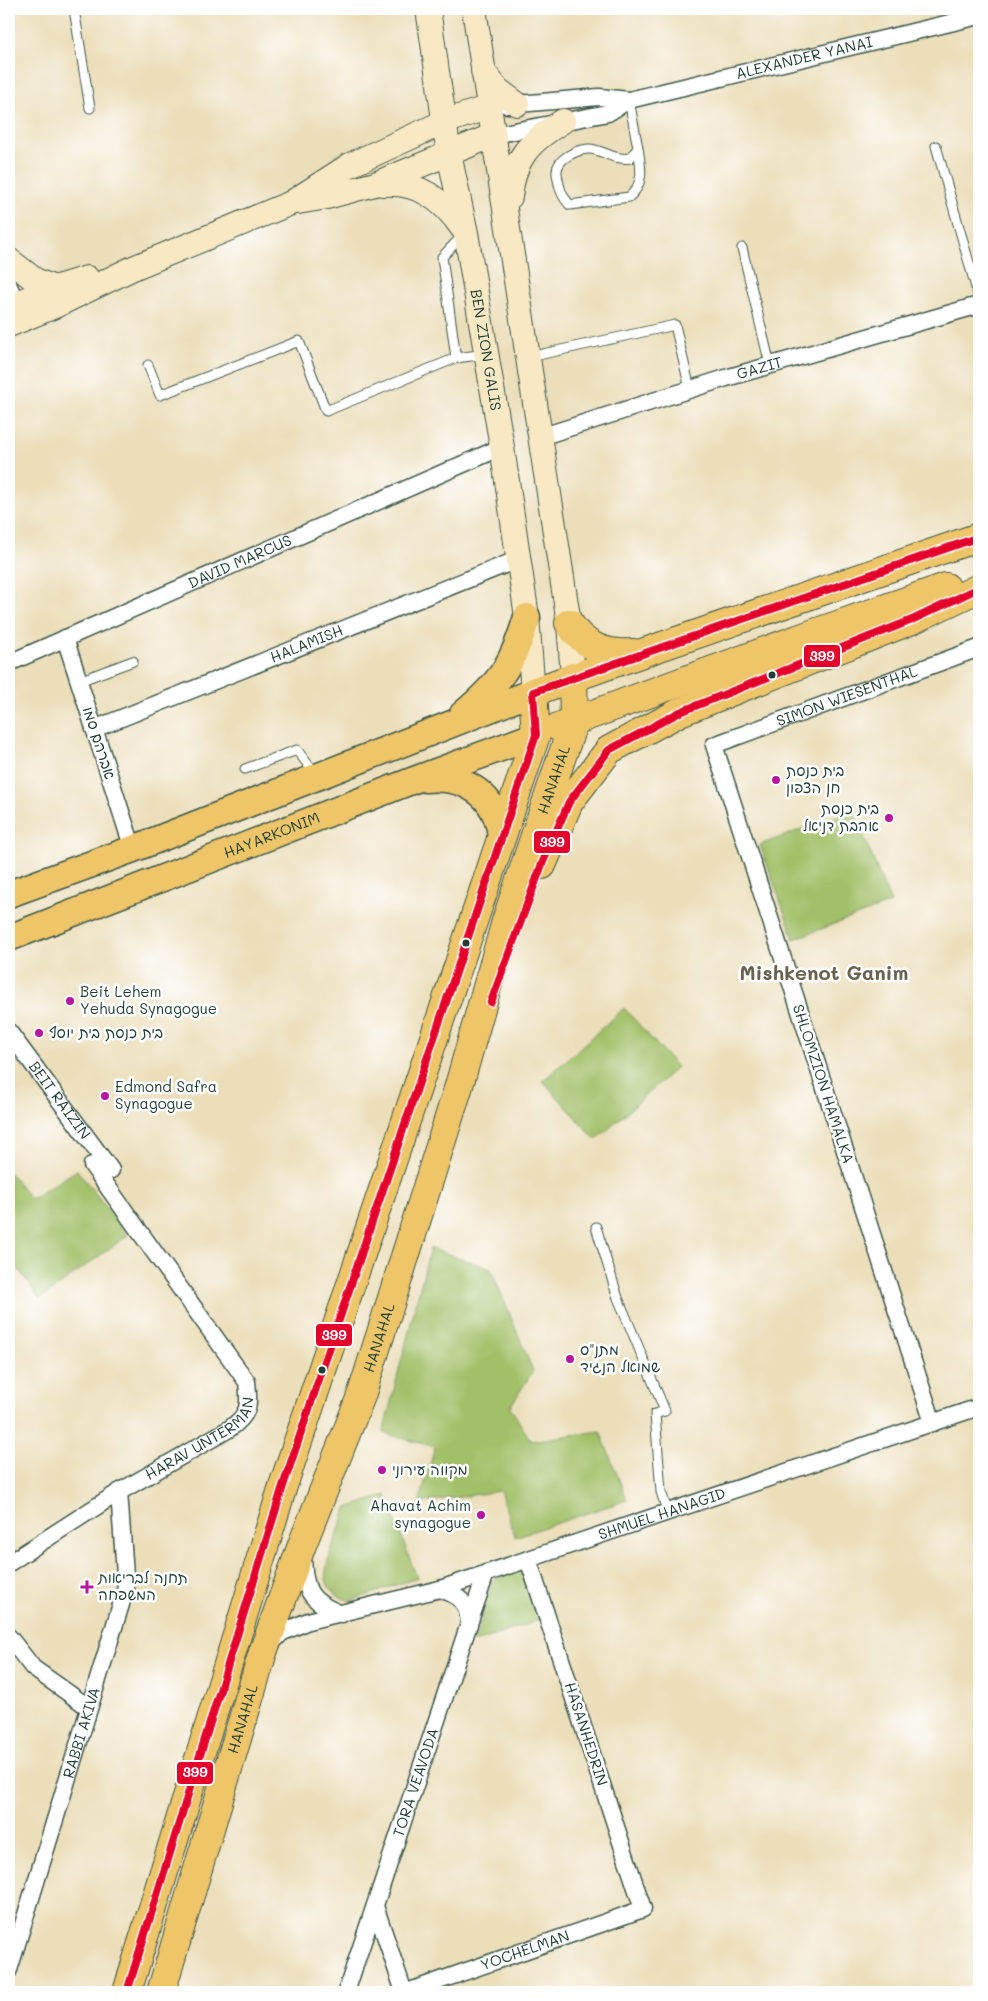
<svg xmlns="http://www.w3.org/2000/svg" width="988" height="2001" viewBox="0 0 988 2001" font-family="Mali,'Playpen Sans Hebrew',sans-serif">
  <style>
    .green { fill: #a1c068; stroke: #607e4e }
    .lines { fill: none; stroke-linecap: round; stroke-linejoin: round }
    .lane-casing { stroke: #3e5548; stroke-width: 11 }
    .street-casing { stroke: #3e5548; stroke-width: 19 }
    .secondary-casing { stroke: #3e5548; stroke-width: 26 }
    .primary-casing { stroke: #3e5548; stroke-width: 29 }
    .highway-casing { stroke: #3e5548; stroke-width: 30 }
    .lane { stroke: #fff; stroke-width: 9 }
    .street { stroke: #fff; stroke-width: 16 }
    .secondary { stroke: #f8e8c3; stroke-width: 24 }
    .primary { stroke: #eec569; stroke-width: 26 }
    .highway { stroke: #eec569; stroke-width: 28 }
    .bus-1-casing { stroke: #fff; stroke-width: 11 }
    .bus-1 { stroke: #e4002b; stroke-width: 8 }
    .bus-dot { fill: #1f3d34; stroke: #fff; stroke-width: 2 }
    .poi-dot { fill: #b5179e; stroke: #fff; stroke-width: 2 }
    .labels { text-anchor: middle; stroke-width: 5; stroke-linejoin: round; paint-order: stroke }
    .street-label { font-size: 15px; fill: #1f3d34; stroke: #fff }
    .poi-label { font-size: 15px; fill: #1f3d34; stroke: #fff; text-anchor: start }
    .district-label { font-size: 20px; font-weight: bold; fill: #696452; stroke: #fff }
    .line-badge { stroke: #fff; stroke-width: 2 }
    .badge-label { font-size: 14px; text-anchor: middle; font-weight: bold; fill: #fff }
  </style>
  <rect width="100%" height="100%" fill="#fff"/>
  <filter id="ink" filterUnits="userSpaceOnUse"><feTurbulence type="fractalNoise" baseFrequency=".02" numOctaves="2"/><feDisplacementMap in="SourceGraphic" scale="10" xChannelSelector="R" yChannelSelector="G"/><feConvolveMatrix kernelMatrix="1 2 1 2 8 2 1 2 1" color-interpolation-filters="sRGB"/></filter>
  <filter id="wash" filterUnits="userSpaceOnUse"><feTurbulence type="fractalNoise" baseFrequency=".0096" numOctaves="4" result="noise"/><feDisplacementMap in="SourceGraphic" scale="20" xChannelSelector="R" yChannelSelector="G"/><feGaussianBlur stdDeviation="1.12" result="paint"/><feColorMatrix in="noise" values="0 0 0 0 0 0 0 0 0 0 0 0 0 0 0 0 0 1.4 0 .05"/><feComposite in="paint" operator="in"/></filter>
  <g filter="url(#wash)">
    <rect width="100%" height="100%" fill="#ebdeba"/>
    <path class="green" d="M 853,810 L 891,903 L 794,939 L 760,845 Z
      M 624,1008 L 677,1067 L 596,1140 L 543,1081 Z
      M 77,1170 L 128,1235 L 40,1299 L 9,1256 L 9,1172 L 31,1199 Z
      M 430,1248 L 491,1269 L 533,1371 L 510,1407 L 531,1441 L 600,1431 L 627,1500 L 515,1537 L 500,1491 L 419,1503 L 435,1447 L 383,1433 Z
      M 386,1495 L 417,1578 L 350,1601 C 318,1590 324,1571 333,1545 C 338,1533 342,1520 347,1508 Z
      M 523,1569 L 539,1620 L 474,1643 L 493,1580 Z"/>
  </g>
  <g filter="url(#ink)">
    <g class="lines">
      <g class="lane-casing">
        <path id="lane" d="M 74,9 L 90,108
          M 629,100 L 638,148 C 641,167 645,184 629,197 L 570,205 C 561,196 559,186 557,174 C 555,159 576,150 588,149 C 601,148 613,161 630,158 L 638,148
          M 936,146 L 979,298
          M 742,248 L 770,365
          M 529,357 L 675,325 L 690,389
          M 456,358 L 442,257 L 463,235
          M 148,365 L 160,395 L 299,341 L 326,411 L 456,358 L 486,354
          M 79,681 L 133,661
          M 245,769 L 297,750 L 316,775
          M 596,1227 L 618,1298 L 665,1411 L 655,1414 L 661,1492 L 668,1513"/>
      </g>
      <g class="street-casing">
        <g id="street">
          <path d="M 507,105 L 599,97 L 629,100"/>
          <path id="s1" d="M 494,135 L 608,113 L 629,100 L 979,16"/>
          <path d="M 9,286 L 16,303 L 16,312"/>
          <path id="s2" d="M 540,437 L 726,378 L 979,305"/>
          <path d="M 65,638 L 133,849"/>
          <path id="s3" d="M 9,663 L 502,447"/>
          <path id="s4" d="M 94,729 L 519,559"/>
          <path id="s5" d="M 9,1032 L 111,1170"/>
          <path id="s6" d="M 933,1423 L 714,745 L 979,648"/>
          <path d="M 303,1556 C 304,1590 309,1602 342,1614"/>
          <path id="s7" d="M 9,1563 L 119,1492 L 229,1429 C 249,1415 250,1406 247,1382 L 92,1165"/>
          <path d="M 440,1589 C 460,1596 468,1602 469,1624"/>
          <path d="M 9,1637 L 33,1668 L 88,1707"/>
          <path id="s8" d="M 270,1645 L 281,1633 L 308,1621 L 440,1589 L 979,1407"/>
          <path d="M 375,1906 L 404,1992"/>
          <path id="s9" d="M 9,1970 L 126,1588 L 119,1492"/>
          <path id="s10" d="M 346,1992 L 486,1573"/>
          <path id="s11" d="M 407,1992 L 643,1909 L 528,1559"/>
        </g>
      </g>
      <g class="secondary-casing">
        <g id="secondary">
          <path id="s12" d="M 428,9 L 449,154 L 466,233 L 502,447 L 527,617 L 533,692"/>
          <path d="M 474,9 L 569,623 L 573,677"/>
          <path d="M 483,71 L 498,90 L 517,104"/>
          <path d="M 382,184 C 419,181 443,200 463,229"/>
          <path d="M 510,197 C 514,157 529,142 563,121"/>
          <path d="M 298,202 L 327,197 L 375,184 L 494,135"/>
          <path d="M 9,260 L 35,280 L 54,288"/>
          <path d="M 9,306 L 54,288 L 87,278"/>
          <path d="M 9,325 L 55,306 L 133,268 L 291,203 L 350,165 L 444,122 L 489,107"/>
        </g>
      </g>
      <g class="primary-casing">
        <g id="primary">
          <path d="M 463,714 C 501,682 513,664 527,617"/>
          <path d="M 425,779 C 466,775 497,795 501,837"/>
          <path d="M 9,894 L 133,849 L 533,692"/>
          <path id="s13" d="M 9,938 L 414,780 L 536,735"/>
        </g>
      </g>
      <g class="highway-casing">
        <g id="highway">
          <path d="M 569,623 C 584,647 606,655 634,653"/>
          <path d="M 558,727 L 806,636 L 946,587"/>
          <path d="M 542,865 L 569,802 L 609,750 L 680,712 L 912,620 L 979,588"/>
          <path d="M 127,1992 L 283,1486 L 536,735 L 533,692 L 645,652 L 979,537"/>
          <path id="s14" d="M 161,1992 L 263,1652 L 302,1545 L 361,1396 L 458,1089 L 506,921 L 574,721 L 573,677"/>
        </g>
      </g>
      <use href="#lane" class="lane"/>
      <use href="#street" class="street"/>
      <use href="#secondary" class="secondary"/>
      <use href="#primary" class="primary"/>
      <use href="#highway" class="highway"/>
      <g class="bus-1-casing">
        <path id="bus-1" d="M 491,1002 L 542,864 L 569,802 L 609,750 L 680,712 L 912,620 L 979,588
          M 127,1992 L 283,1486 L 536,735 L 533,692 L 979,537"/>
      </g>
      <use href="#bus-1" class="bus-1"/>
    </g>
  </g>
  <g class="bus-dot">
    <circle cx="772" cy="675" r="4.5"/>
    <circle cx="466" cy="943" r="4.5"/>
    <circle cx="322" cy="1370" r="4.5"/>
  </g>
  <g class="poi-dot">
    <circle cx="776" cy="780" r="5"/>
    <circle cx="889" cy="818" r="5"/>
    <circle cx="70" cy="1001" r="5"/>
    <circle cx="39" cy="1033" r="5"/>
    <circle cx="105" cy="1096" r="5"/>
    <circle cx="570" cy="1359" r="5"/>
    <circle cx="382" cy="1470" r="5"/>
    <circle cx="481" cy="1515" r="5"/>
    <path d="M84.5 1579.5h5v5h5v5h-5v5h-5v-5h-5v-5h5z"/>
  </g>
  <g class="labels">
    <g class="street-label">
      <text dy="5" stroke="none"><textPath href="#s1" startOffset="321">ALEXANDER YANAI</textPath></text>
      <text dy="5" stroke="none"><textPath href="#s12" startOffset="346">BEN ZION GALIS</textPath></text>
      <text dy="5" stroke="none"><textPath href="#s2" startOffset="230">GAZIT</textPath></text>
      <text dy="5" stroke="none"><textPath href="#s3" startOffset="252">DAVID MARCUS</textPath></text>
      <text dy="5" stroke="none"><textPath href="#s4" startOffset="229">HALAMISH</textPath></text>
      <text dy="5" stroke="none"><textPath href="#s6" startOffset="854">SIMON WIESENTHAL</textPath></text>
      <text transform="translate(99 743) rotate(72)" y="5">אברהם סמו</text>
      <text dy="5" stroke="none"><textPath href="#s14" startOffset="1275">HANAHAL</textPath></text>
      <text dy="5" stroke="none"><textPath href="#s13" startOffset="282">HAYARKONIM</textPath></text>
      <text transform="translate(823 1084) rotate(72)" y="5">SHLOMZION HAMALKA</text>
      <text dy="5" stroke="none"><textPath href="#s5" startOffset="85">BEIT RAIZIN</textPath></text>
      <text dy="5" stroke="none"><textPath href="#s14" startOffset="690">HANAHAL</textPath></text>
      <text dy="5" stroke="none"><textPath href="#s7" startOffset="230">HARAV UNTERMAN</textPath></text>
      <text dy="5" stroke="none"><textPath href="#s8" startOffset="416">SHMUEL HANAGID</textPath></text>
      <text dy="5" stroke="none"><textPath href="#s14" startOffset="285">HANAHAL</textPath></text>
      <text dy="5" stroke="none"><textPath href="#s9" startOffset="248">RABBI AKIVA</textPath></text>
      <text transform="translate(586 1734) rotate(72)" y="5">HASANHEDRIN</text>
      <text dy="5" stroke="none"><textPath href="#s10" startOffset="221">TORA VEAVODA</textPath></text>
      <text dy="5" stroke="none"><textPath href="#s11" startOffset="125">YOCHELMAN</textPath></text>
    </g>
    <g class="poi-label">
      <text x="786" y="776">בית כנסת<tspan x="786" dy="17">חן הצפון</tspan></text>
      <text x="879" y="814" text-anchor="end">בית כנסת<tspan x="879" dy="17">אהבת דניאל</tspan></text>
      <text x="80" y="997">Beit Lehem<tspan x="80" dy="17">Yehuda Synagogue</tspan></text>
      <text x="49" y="1038">בית כנסת בית יוסף</text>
      <text x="115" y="1092">Edmond Safra<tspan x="115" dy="17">Synagogue</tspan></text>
      <text x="580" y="1355">מתנ"ס<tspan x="580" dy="17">שמואל הנגיד</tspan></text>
      <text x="392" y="1475">מקווה עירוני</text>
      <text x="471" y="1511" text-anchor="end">Ahavat Achim<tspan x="471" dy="17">synagogue</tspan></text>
      <text x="98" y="1583">תחנה לבריאות<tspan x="98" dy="17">המשפחה</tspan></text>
    </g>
    <g class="district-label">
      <text x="824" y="980">Mishkenot Ganim</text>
    </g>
  </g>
  <g class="line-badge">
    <rect x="803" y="644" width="38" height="24" rx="5" fill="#e4002b"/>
    <rect x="533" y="830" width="38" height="24" rx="5" fill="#e4002b"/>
    <rect x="315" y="1323" width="38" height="24" rx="5" fill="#e4002b"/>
    <rect x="176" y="1761" width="38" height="24" rx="5" fill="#e4002b"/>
  </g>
  <g class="badge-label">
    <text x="822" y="661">399</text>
    <text x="552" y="847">399</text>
    <text x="334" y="1340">399</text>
    <text x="195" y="1777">399</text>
  </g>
  <rect width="988" height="2001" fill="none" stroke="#fff" stroke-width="30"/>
</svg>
